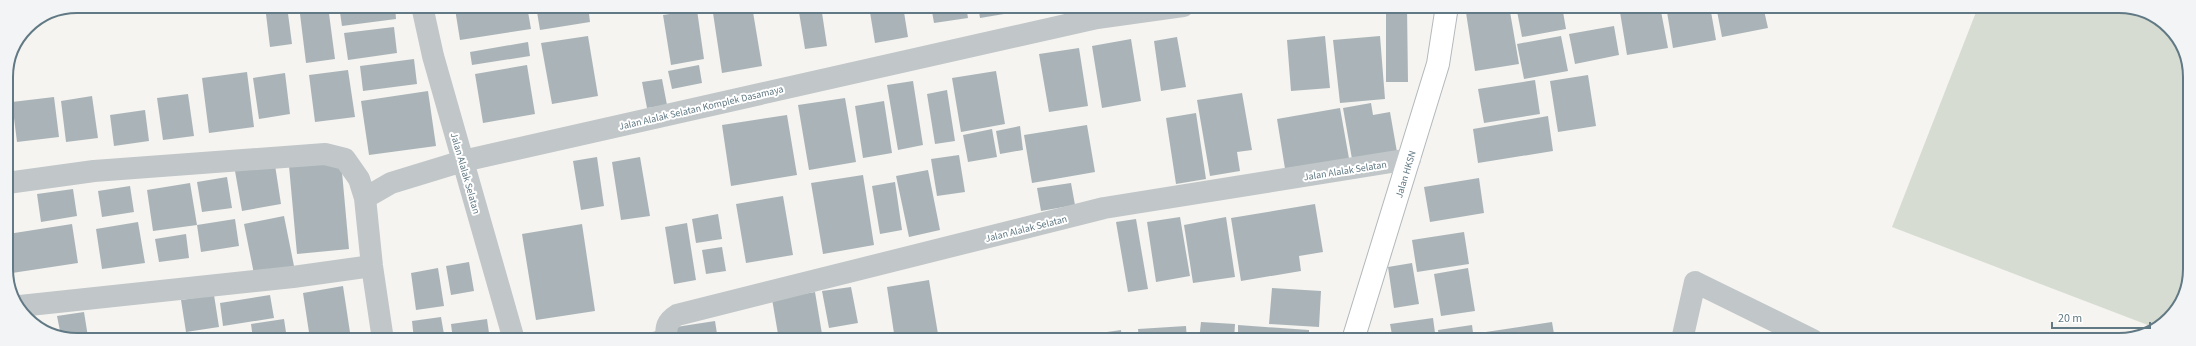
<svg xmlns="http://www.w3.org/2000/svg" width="2196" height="346" viewBox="0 0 2196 346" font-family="'Source Sans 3',sans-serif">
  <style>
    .green { fill: #d6dcd1 }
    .building { fill: #aab4b8 }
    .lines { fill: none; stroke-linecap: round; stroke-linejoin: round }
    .major-casing { stroke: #b2b8bb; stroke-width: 24 }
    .minor { stroke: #c1c6c9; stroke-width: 22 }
    .major { stroke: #fff; stroke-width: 22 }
    .labels { text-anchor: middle; stroke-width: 4; stroke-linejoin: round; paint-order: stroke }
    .street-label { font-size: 10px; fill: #617984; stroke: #fff }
    .rim { fill: none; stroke: #617984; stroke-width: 2 }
  </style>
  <rect width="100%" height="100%" fill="#f5f4f0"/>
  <path class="green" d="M 1978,7 L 2128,7 L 2166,24 L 2189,63 L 2189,278 L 2166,322 L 2153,327 L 1892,227 Z"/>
  <path class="building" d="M 265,6 L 287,6 L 292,44 L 270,47 Z
    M 299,6 L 328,6 L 335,59 L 306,63 Z
    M 339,6 L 395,6 L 396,19 L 342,26 Z
    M 475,6 L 527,6 L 531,29 L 460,40 L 455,9 Z
    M 536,6 L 588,6 L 590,22 L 540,30 Z
    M 752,6 L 762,66 L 722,73 L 713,13 Z
    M 798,6 L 821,6 L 827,46 L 805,49 Z
    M 869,6 L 903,6 L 908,37 L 875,43 Z
    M 931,6 L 966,6 L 968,18 L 934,23 Z
    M 978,6 L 1015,6 L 1016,12 L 980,18 Z
    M 1386,6 L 1407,6 L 1408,82 L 1386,82 Z
    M 1465,6 L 1509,6 L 1519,64 L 1475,71 Z
    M 1516,6 L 1562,6 L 1566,29 L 1522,37 Z
    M 1619,6 L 1660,6 L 1668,48 L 1627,55 Z
    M 1666,6 L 1710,6 L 1716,40 L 1673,48 Z
    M 1716,6 L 1763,6 L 1768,28 L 1722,37 Z
    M 697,10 L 704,59 L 671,65 L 663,15 Z
    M 1614,26 L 1619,55 L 1575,64 L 1569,34 Z
    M 394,27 L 397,53 L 348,60 L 344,33 Z
    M 588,36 L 598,96 L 552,104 L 541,43 Z
    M 1325,36 L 1330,88 L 1291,91 L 1287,40 Z
    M 1380,36 L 1385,99 L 1340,103 L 1333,40 Z
    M 1561,36 L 1568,71 L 1524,79 L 1517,44 Z
    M 1177,37 L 1186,87 L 1161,91 L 1154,41 Z
    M 1131,39 L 1141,101 L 1102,108 L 1092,46 Z
    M 528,42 L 530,56 L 472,65 L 470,52 Z
    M 1079,48 L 1088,106 L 1049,112 L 1039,54 Z
    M 414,59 L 417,84 L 363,91 L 360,66 Z
    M 527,65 L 535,114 L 483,123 L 475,74 Z
    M 699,65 L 702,83 L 672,89 L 668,71 Z
    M 348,70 L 355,117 L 315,122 L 309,75 Z
    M 996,71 L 1005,124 L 961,132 L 952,78 Z
    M 247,72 L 254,127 L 209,133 L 202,78 Z
    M 285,73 L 290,114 L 259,119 L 253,78 Z
    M 1588,75 L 1596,126 L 1558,132 L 1550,81 Z
    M 662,79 L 667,105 L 647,108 L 642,82 Z
    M 1535,80 L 1540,114 L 1484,123 L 1478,89 Z
    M 913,81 L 923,145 L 898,150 L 887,85 Z
    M 947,90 L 955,141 L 935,144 L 927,94 Z
    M 428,91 L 436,146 L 369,155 L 361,101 Z
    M 1242,93 L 1252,150 L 1237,152 L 1240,171 L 1210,176 L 1197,100 Z
    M 188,94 L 194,136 L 163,140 L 157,98 Z
    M 92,96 L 98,138 L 66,142 L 61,101 Z
    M 54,97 L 59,137 L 17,142 L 12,102 Z
    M 845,98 L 856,162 L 809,170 L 798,105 Z
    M 884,101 L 892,153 L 863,158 L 855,106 Z
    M 1371,103 L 1373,115 L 1390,112 L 1397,152 L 1352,159 L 1343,108 Z
    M 1340,108 L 1350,164 L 1286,175 L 1277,119 Z
    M 145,110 L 149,141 L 114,146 L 110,115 Z
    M 1196,113 L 1206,179 L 1176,184 L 1166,118 Z
    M 787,115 L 797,175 L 731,186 L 722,125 Z
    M 1548,116 L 1553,151 L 1478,163 L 1473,129 Z
    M 1087,125 L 1095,172 L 1032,183 L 1024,135 Z
    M 1020,126 L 1023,150 L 1000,154 L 996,131 Z
    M 992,129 L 997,157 L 968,162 L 963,135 Z
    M 7,153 L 10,173 L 7,173 Z
    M 959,155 L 965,192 L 937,196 L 931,159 Z
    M 597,157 L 604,206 L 581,210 L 573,161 Z
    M 640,157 L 650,216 L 621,220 L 612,162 Z
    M 341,161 L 349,249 L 297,254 L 289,166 Z
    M 275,165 L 281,204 L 242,211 L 235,171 Z
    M 928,170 L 940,230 L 909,237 L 896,176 Z
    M 863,175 L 874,245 L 823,254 L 811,183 Z
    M 227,177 L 232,208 L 202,212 L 197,182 Z
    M 1479,178 L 1484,213 L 1430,222 L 1424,187 Z
    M 895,182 L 902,230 L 880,234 L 872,186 Z
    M 190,183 L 197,225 L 153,231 L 147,190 Z
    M 1071,183 L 1075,205 L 1041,211 L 1037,188 Z
    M 130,186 L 134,212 L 102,217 L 98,191 Z
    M 73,189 L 77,216 L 41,222 L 37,194 Z
    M 783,196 L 793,255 L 746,263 L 736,204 Z
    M 1315,204 L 1323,252 L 1299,256 L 1301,271 L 1241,281 L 1231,218 Z
    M 718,214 L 722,239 L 696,243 L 692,219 Z
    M 284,216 L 294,266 L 254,274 L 244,224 Z
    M 1180,217 L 1190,276 L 1156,282 L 1147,222 Z
    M 1226,217 L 1235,277 L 1193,283 L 1184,225 Z
    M 235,219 L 239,246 L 201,252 L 197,225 Z
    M 1136,219 L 1148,289 L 1128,292 L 1116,222 Z
    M 138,222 L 145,263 L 102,269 L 96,229 Z
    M 687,223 L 696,280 L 674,284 L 665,227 Z
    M 72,224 L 78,263 L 12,273 L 8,234 Z
    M 582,224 L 595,311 L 536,320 L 522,234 Z
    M 1464,232 L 1469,264 L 1417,272 L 1412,240 Z
    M 186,234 L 189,258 L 159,262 L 155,239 Z
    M 722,247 L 726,271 L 706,274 L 702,250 Z
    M 469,262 L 474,291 L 451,295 L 446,266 Z
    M 1412,263 L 1419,304 L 1394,308 L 1388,267 Z
    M 438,268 L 444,306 L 416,310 L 411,273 Z
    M 1468,268 L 1475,311 L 1441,316 L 1434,274 Z
    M 929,280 L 939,340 L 895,340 L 887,287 Z
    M 343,286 L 351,339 L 310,339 L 303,293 Z
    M 851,287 L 858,323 L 829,328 L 822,291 Z
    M 1272,288 L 1321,291 L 1319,327 L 1269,324 Z
    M 815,292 L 823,340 L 779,340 L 772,299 Z
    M 214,295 L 219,327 L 186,332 L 181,300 Z
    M 270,295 L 274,318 L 223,326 L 220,303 Z
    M 84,312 L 88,337 L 68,339 L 61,336 L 57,316 Z
    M 441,317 L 445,340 L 414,340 L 412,321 Z
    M 1433,318 L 1436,340 L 1393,340 L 1390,324 Z
    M 284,319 L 287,339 L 253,339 L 251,324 Z
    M 487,319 L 490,340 L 453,340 L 451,324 Z
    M 35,320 L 36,325 L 29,321 Z
    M 715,321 L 718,340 L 678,340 L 676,327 Z
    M 1201,322 L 1235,324 L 1234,340 L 1199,340 Z
    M 1552,322 L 1555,340 L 1480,340 L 1479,333 Z
    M 1238,325 L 1309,330 L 1309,340 L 1238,340 Z
    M 1472,325 L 1474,340 L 1439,340 L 1438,330 Z
    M 1186,326 L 1187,340 L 1139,340 L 1138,329 Z
    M 1121,330 L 1122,340 L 1065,340 L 1065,338 Z
    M 657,331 L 659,340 L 626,340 L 626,338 Z
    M 591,333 L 592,340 L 550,340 L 550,339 Z"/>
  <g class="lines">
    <g class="major-casing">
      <path id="major" d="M 1353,340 L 1438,64 L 1447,6"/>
    </g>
    <path class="minor" d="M 422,6 L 433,56 L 514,340
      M 7,183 L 94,171 L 325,154 L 345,159 L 359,179 L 365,198 L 372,266 L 383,340
      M 365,198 L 391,183 L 463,161 L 1097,18 L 1183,6
      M 20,306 L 293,277 L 372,266
      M 666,340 C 666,327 666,322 677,315 L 1104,208 L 1410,159
      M 1682,340 L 1695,282 L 1813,340"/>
    <use href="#major" class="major"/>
  </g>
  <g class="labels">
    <g class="street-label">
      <text transform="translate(701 107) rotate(-13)" y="4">Jalan Alalak Selatan Komplek Dasamaya</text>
      <text transform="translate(1345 170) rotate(-9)" y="4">Jalan Alalak Selatan</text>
      <text transform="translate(466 173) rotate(74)" y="4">Jalan Alalak Selatan</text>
      <text transform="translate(1405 174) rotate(-73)" y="4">Jalan HKSN</text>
      <text transform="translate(1026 228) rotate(-14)" y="4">Jalan Alalak Selatan</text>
    </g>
  </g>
  <path d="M0 0H2196V346H0ZM77 13H2119A64 64 0 0 1 2183 77V269A64 64 0 0 1 2119 333H77A64 64 0 0 1 13 269V77A64 64 0 0 1 77 13Z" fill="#f2f4f5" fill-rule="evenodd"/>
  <path class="rim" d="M77 13H2119A64 64 0 0 1 2183 77V269A64 64 0 0 1 2119 333H77A64 64 0 0 1 13 269V77A64 64 0 0 1 77 13Z"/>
  <path d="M2052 322v6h98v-6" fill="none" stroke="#617984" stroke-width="2"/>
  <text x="2058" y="322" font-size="12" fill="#617984" stroke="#ffffff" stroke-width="3" paint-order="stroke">20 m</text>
</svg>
